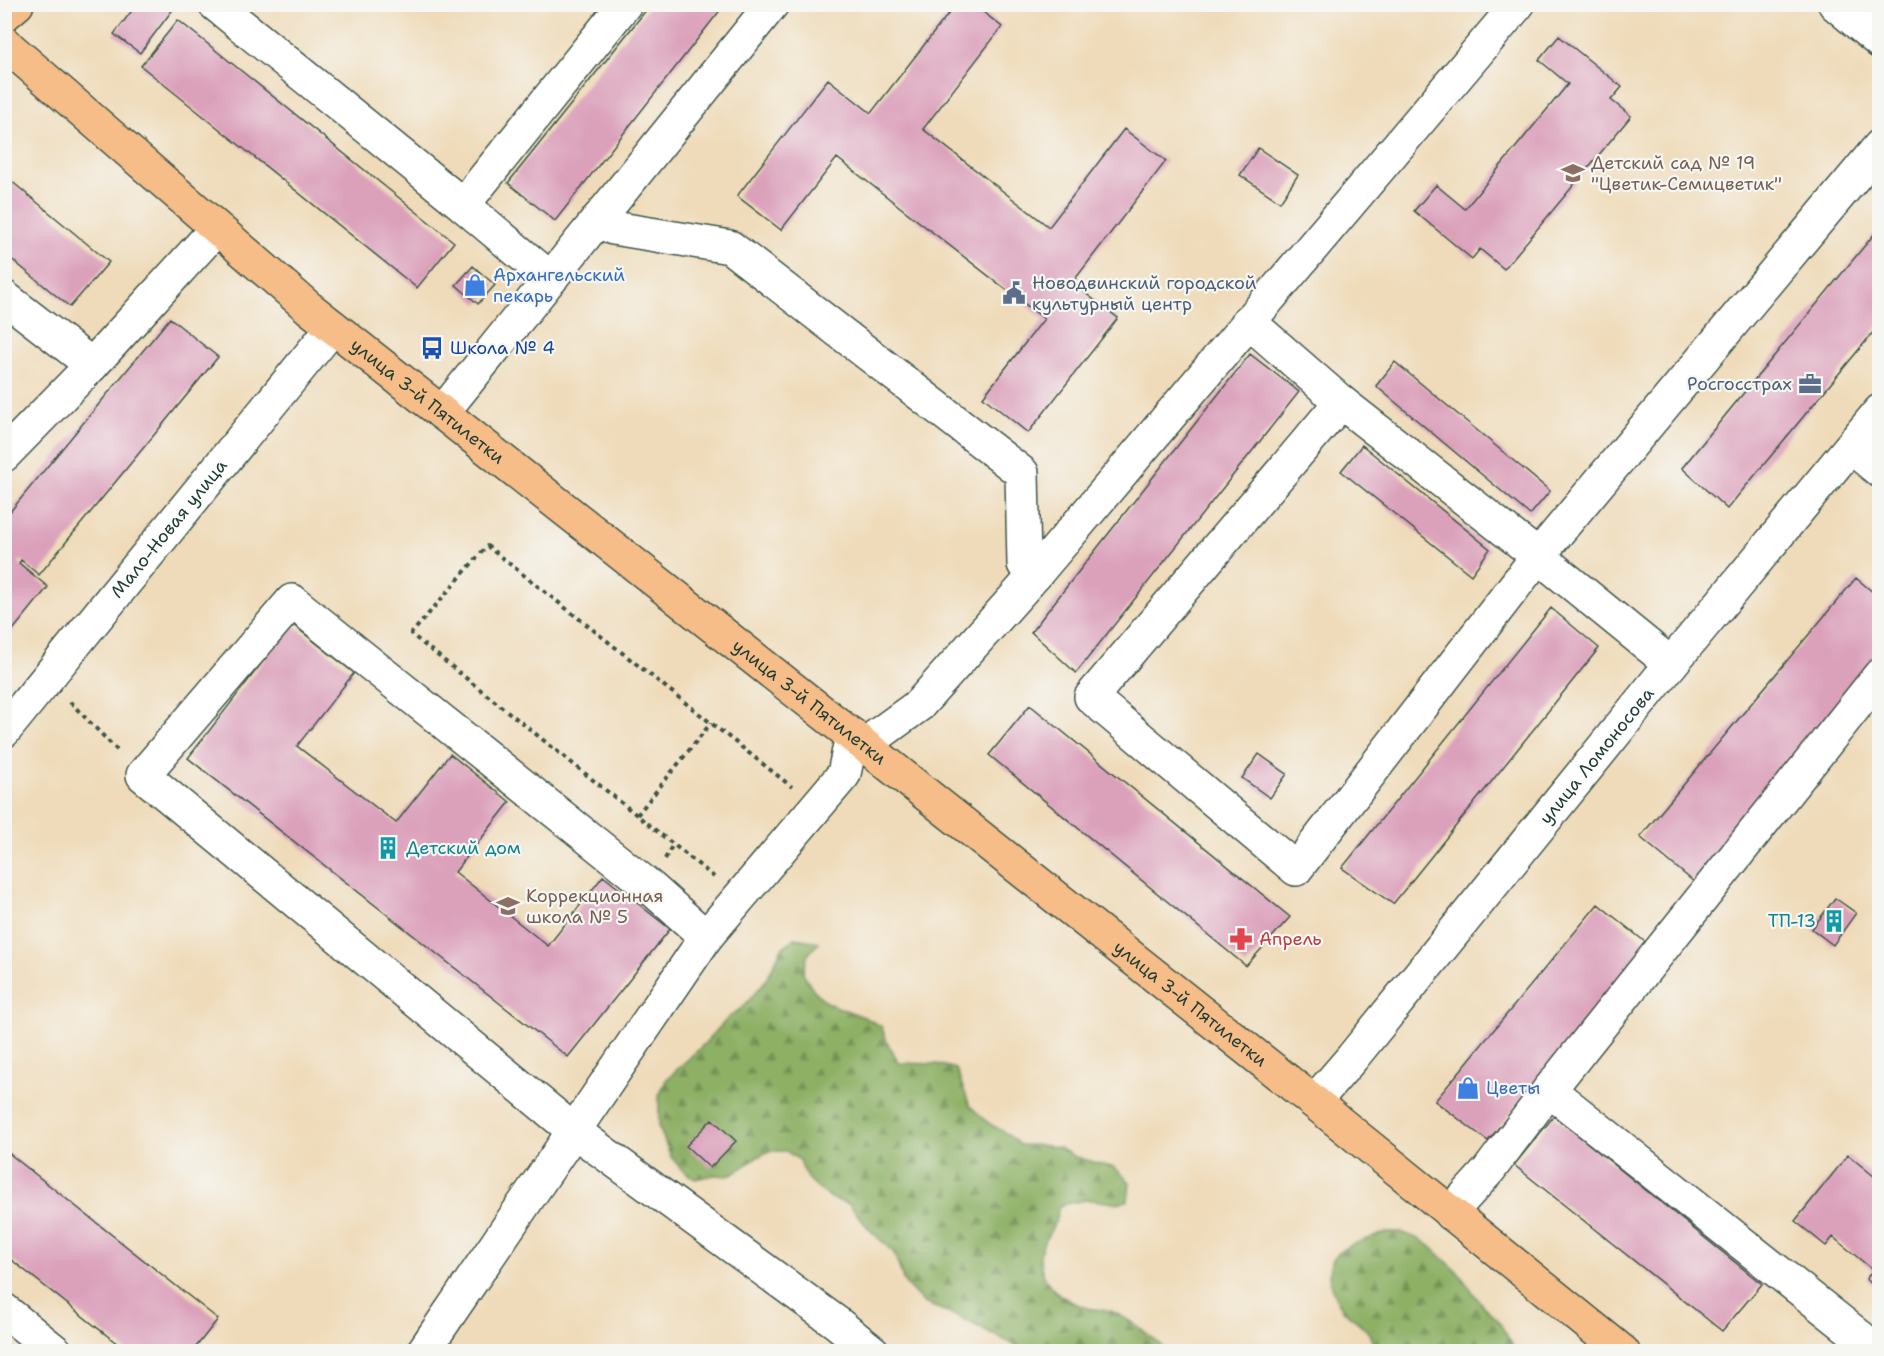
<svg xmlns="http://www.w3.org/2000/svg" width="1884" height="1356" viewBox="0 0 1884 1356" font-family="'Shantell Sans',sans-serif">
  <style>
    .forest { fill: url(#forest-firs); stroke: #56764c; stroke-width: 1.5 }
    .building { fill: #dba1bb }
    .lines { fill: none; stroke-linecap: round; stroke-linejoin: round }
    .minor-casing { stroke: #3e5548; stroke-width: 36 }
    .major-casing { stroke: #3e5548; stroke-width: 36 }
    .path { stroke: #3e5548; stroke-width: 4; stroke-dasharray: 4.5 4.5; stroke-linecap: butt }
    .minor { stroke: #fff; stroke-width: 33 }
    .major { stroke: #f7bd88; stroke-width: 33 }
    .labels { text-anchor: middle; stroke-width: 4.5; stroke-linejoin: round; paint-order: stroke }
    .education-label { font-size: 18px; fill: #785e54; stroke: #f6f6f2; text-anchor: start }
    .shop-label { font-size: 18px; fill: #366cbe; stroke: #f6f6f2; text-anchor: start }
    .service-label { font-size: 18px; fill: #4e5e75; stroke: #f6f6f2; text-anchor: start }
    .transit-label { font-size: 18px; fill: #164399; stroke: #f6f6f2; text-anchor: start }
    .street-label { font-size: 18px; fill: #1f3d34; stroke: #f6f6f2 }
    .culture-label { font-size: 18px; fill: #0d838f; stroke: #f6f6f2; text-anchor: start }
    .health-label { font-size: 18px; fill: #be3a42; stroke: #f6f6f2; text-anchor: start }
  </style>
  <defs>
    <pattern id="forest-firs" width="22" height="20" patternUnits="userSpaceOnUse" patternTransform="scale(1.5)"><rect width="22" height="20" fill="#8db065"/><path d="M5 1l3.5 6h-7zM16 11l3.5 6h-7z" fill="#739054"/></pattern>
  </defs>
  <rect width="100%" height="100%" fill="#f6f6f2"/>
  <filter id="ink" filterUnits="userSpaceOnUse"><feTurbulence type="fractalNoise" baseFrequency=".0167" numOctaves="2"/><feDisplacementMap in="SourceGraphic" scale="12" xChannelSelector="R" yChannelSelector="G"/><feConvolveMatrix kernelMatrix="1 2 1 2 8 2 1 2 1" color-interpolation-filters="sRGB"/></filter>
  <filter id="wash" filterUnits="userSpaceOnUse"><feTurbulence type="fractalNoise" baseFrequency=".008" numOctaves="4" result="noise"/><feDisplacementMap in="SourceGraphic" scale="24" xChannelSelector="R" yChannelSelector="G"/><feGaussianBlur stdDeviation="1.35" result="paint"/><feColorMatrix in="noise" values="0 0 0 0 0 0 0 0 0 0 0 0 0 0 0 0 0 1.4 0 .05"/><feComposite in="paint" operator="in"/></filter>
  <g filter="url(#wash)">
    <rect width="100%" height="100%" fill="#efdbba"/>
    <path class="forest" d="M 795,938 L 819,942 L 807,956 L 803,973 L 813,989 L 827,1003 L 864,1017 L 881,1026 L 889,1046 L 899,1063 L 937,1064 L 956,1069 L 970,1106 L 990,1124 L 1006,1133 L 1020,1145 L 1040,1145 L 1059,1148 L 1076,1157 L 1115,1168 L 1130,1182 L 1128,1201 C 1112,1204 1109,1202 1093,1200 C 1082,1199 1070,1203 1059,1206 C 1057,1212 1057,1219 1054,1224 C 1049,1236 1040,1244 1040,1258 C 1041,1286 1063,1301 1088,1308 C 1095,1310 1104,1309 1111,1311 C 1132,1320 1151,1337 1168,1351 L 1026,1351 L 957,1316 L 924,1303 L 904,1282 L 894,1253 L 869,1229 L 849,1204 L 833,1199 L 817,1188 L 807,1178 L 799,1160 L 786,1151 L 770,1151 L 755,1158 L 742,1168 L 728,1176 L 714,1175 L 695,1179 L 682,1170 L 671,1157 L 659,1127 L 659,1096 L 666,1080 L 704,1044 L 728,1018 L 744,1006 L 766,980 L 782,948 Z
      M 1388,1232 L 1401,1232 L 1419,1239 L 1428,1244 L 1457,1271 L 1483,1306 L 1498,1320 L 1513,1346 L 1519,1351 L 1375,1351 C 1373,1346 1372,1339 1369,1334 C 1363,1323 1349,1318 1342,1308 C 1335,1298 1329,1287 1329,1274 C 1329,1245 1367,1240 1388,1232 Z"/>
    <g id="blocks">
      <path class="building" d="M 137,4 L 177,4 L 140,53 L 114,34 Z
        M 651,4 L 725,4 L 555,221 L 508,183 Z
        M 956,4 L 973,4 L 1002,27 L 923,129 L 1049,227 L 1124,129 L 1166,161 L 1072,283 L 1118,318 L 1028,433 L 983,397 L 1044,319 L 837,158 L 781,230 L 737,196 L 828,79 L 871,113 Z
        M 178,20 L 454,242 L 417,288 L 141,66 Z
        M 1559,36 L 1622,87 L 1611,100 L 1631,116 L 1504,269 L 1480,249 L 1472,259 L 1414,211 L 1436,185 L 1465,209 L 1568,84 L 1539,60 Z
        M 1258,148 L 1298,175 L 1280,202 L 1240,175 Z
        M 4,175 L 109,262 L 70,307 L 4,253 Z
        M 1880,227 L 1880,324 L 1727,509 L 1682,468 Z
        M 473,266 L 495,285 L 478,304 L 456,285 Z
        M 170,318 L 218,357 L 39,575 L 21,560 L 19,563 L 48,587 L 4,641 L 4,519 Z
        M 1250,354 L 1299,392 L 1076,673 L 1031,632 Z
        M 1395,362 L 1550,491 L 1530,515 L 1376,386 Z
        M 1362,445 L 1490,549 L 1471,575 L 1341,471 Z
        M 1856,578 L 1880,598 L 1880,658 L 1694,882 L 1640,837 Z
        M 1551,608 L 1599,648 L 1393,904 L 1342,868 Z
        M 292,624 L 354,673 L 297,746 L 396,823 L 450,754 L 510,802 L 455,872 L 548,946 L 603,876 L 670,929 L 568,1057 L 188,758 Z
        M 1030,705 L 1290,917 L 1246,966 L 989,755 Z
        M 1259,754 L 1287,774 L 1270,798 L 1242,778 Z
        M 1835,898 L 1856,913 L 1833,945 L 1812,929 Z
        M 1598,904 L 1649,945 L 1488,1141 L 1435,1101 Z
        M 1554,1116 L 1762,1284 L 1722,1331 L 1514,1165 Z
        M 712,1119 L 736,1141 L 710,1168 L 686,1146 Z
        M 6,1151 L 218,1319 L 192,1352 L 128,1352 L 4,1254 Z
        M 1848,1155 L 1880,1181 L 1880,1291 L 1866,1279 L 1873,1270 L 1833,1237 L 1826,1246 L 1795,1221 Z"/>
    </g>
  </g>
  <g filter="url(#ink)">
    <use href="#blocks" fill-opacity="0" stroke="#3e5548" stroke-width="1.5"/>
    <g class="lines">
      <g class="minor-casing">
        <g id="minor">
          <path d="M 215,4 L 463,205"/>
          <path d="M 1835,4 L 1880,42"/>
          <path d="M 599,218 L 613,228 L 730,247 L 1022,473 L 1024,564 L 1035,575"/>
          <path d="M 551,279 L 463,205 L 625,4"/>
          <path d="M 4,297 L 92,365 L 216,229"/>
          <path d="M 1248,321 L 1341,402 L 1538,556 L 1671,664"/>
          <path d="M 1341,402 L 1091,697 L 1296,869 L 1538,556 L 1880,146"/>
          <path d="M 442,413 L 772,4"/>
          <path d="M 1851,447 L 1880,471"/>
          <path d="M 4,455 L 92,365"/>
          <path id="s1" d="M 4,731 L 333,327"/>
          <path d="M 864,745 L 919,705 L 1035,575 L 1518,4"/>
          <path d="M 706,937 L 651,888 L 292,601 L 143,775 L 574,1131 L 837,1323 L 873,1352"/>
          <path d="M 1549,1090 L 1879,1352"/>
          <path id="s2" d="M 1314,1102 L 1352,1058 L 1671,664 L 1880,411"/>
          <path d="M 1450,1213 L 1489,1170 L 1549,1090 L 1880,675"/>
          <path d="M 4,1310 L 56,1352"/>
          <path d="M 423,1352 L 706,937 L 844,774 L 852,735"/>
        </g>
      </g>
      <g class="major-casing">
        <g id="major">
          <path d="M 4,15 L 17,4"/>
          <path id="s3" d="M 4,43 L 309,308 L 864,745 L 1314,1102 L 1623,1352"/>
        </g>
      </g>
      <path class="path" d="M 70,702 L 119,752
        M 637,815 L 711,723
        M 665,859 L 673,844
        M 714,877 L 411,634 L 487,546 L 792,787"/>
      <use href="#minor" class="minor"/>
      <use href="#major" class="major"/>
    </g>
  </g>
  <defs>
    <g id="school-bare" transform="scale(1.8)"><path d="M0-5L7-2L0 1L-7-2ZM-4 1L0 2.5L4 1V4Q0 6-4 4Z" fill="#8d6e63" stroke="#f6f6f2" stroke-width="2.5" paint-order="stroke"/></g>
    <g id="shop-bare" transform="scale(1.8)"><path d="M-5-2.5h2.3a2.7 3.5 0 0 1 5.4 0H5L5.5 6h-11ZM-1.5-2.5h3a1.5 2.3 0 0 0-3 0Z" fill="#3f7fe0" stroke="#f6f6f2" stroke-width="2.5" paint-order="stroke"/></g>
    <g id="civic-bare" transform="scale(1.8)"><path d="M-.6-6.5H3V-4.5H.6V-3L4-1V1h2V6H-6V1h2V-1L-.6-3ZM-1.2 2.5V6h2.4V2.5Z" fill="#5c6f8a" stroke="#f6f6f2" stroke-width="2.5" paint-order="stroke"/></g>
    <g id="bus-bare" transform="scale(1.8)"><path d="M-5-6H5V4H4V6H2V4H-2V6H-4V4H-5ZM-3.5-4V0h7V-4ZM-3.5 1.2v1.5H-2V1.2ZM2 1.2v1.5H3.5V1.2Z" fill="#1a4fb4" stroke="#f6f6f2" stroke-width="2.5" paint-order="stroke"/></g>
    <g id="office-bare" transform="scale(1.8)"><path d="M-6-3h4V-5.5h4V-3h4V5H-6ZM-1-4.5V-3h2v-1.5ZM-6 0V1H6V0Z" fill="#5c6f8a" stroke="#f6f6f2" stroke-width="2.5" paint-order="stroke"/></g>
    <g id="building-bare" transform="scale(1.8)"><path d="M-4-6H4V6H1V3H-1V6H-4ZM-2.5-4.3h1.7v1.8h-1.7ZM.8-4.3h1.7v1.8H.8ZM-2.5-1h1.7V.8h-1.7ZM.8-1h1.7V.8H.8Z" fill="#0f9aa8" stroke="#f6f6f2" stroke-width="2.5" paint-order="stroke"/></g>
    <g id="pharmacy-bare" transform="scale(1.8)"><path d="M-2-6h4v4h4v4h-4v4h-4v-4h-4v-4h4Z" fill="#e0444e" stroke="#f6f6f2" stroke-width="2.5" paint-order="stroke"/></g>
  </defs>
  <g fill-rule="evenodd">
    <use href="#school-bare" x="1573" y="173"/>
    <use href="#shop-bare" x="475" y="285"/>
    <use href="#civic-bare" x="1014" y="293"/>
    <use href="#bus-bare" x="432" y="348"/>
    <use href="#office-bare" x="1810" y="384"/>
    <use href="#building-bare" x="388" y="848"/>
    <use href="#school-bare" x="508" y="906"/>
    <use href="#building-bare" x="1834" y="921"/>
    <use href="#pharmacy-bare" x="1241" y="939"/>
    <use href="#shop-bare" x="1468" y="1088"/>
  </g>
  <g class="labels">
    <g class="education-label">
      <text x="1591" y="169">Детский сад № 19<tspan x="1591" dy="21">"Цветик-Семицветик"</tspan></text>
      <text x="526" y="902">Коррекционная<tspan x="526" dy="21">школа № 5</tspan></text>
    </g>
    <g class="shop-label">
      <text x="493" y="281">Архангельский<tspan x="493" dy="21">пекарь</tspan></text>
      <text x="1486" y="1094">Цветы</text>
    </g>
    <g class="service-label">
      <text x="1032" y="289">Новодвинский городской<tspan x="1032" dy="21">культурный центр</tspan></text>
      <text x="1792" y="390" text-anchor="end">Росгосстрах</text>
    </g>
    <g class="transit-label">
      <text x="450" y="354">Школа № 4</text>
    </g>
    <g class="street-label">
      <text dy="6" stroke="none"><textPath href="#s3" startOffset="555">улица 3-й Пятилетки</textPath></text>
      <text dy="6" stroke="none"><textPath href="#s1" startOffset="261">Мало-Новая улица</textPath></text>
      <text dy="6" stroke="none"><textPath href="#s3" startOffset="1041">улица 3-й Пятилетки</textPath></text>
      <text dy="6" stroke="none"><textPath href="#s2" startOffset="447">улица Ломоносова</textPath></text>
      <text dy="6" stroke="none"><textPath href="#s3" startOffset="1527">улица 3-й Пятилетки</textPath></text>
    </g>
    <g class="culture-label">
      <text x="406" y="854">Детский дом</text>
      <text x="1816" y="927" text-anchor="end">ТП-13</text>
    </g>
    <g class="health-label">
      <text x="1259" y="945">Апрель</text>
    </g>
  </g>
  <rect width="1884" height="1356" fill="none" stroke="#f6f6f2" stroke-width="24"/>
</svg>
